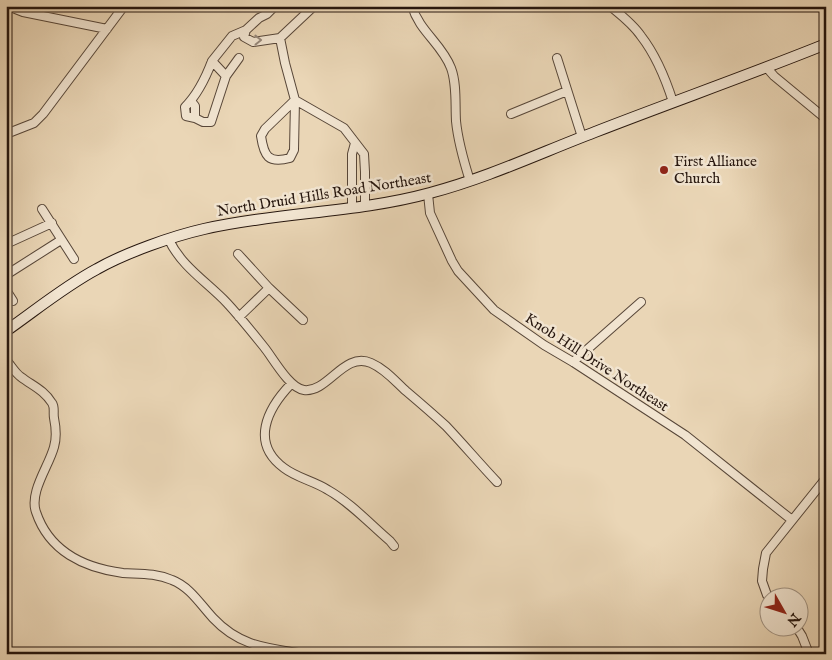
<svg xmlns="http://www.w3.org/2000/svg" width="832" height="660" viewBox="0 0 832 660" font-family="'IM FELL English',serif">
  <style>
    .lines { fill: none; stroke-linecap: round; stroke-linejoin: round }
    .street-casing { stroke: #574638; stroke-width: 10 }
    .secondary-casing { stroke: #26160e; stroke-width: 12 }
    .street { stroke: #f1e4d0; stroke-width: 8 }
    .secondary { stroke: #f1e4d0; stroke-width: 10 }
    .oneway { stroke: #968779 }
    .poi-dot { fill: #8f2418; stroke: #f1e4d0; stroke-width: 2 }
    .labels { text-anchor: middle; stroke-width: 5; stroke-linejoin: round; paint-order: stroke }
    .poi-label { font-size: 15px; fill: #26160e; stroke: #f1e4d0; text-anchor: start }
    .street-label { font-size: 15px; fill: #26160e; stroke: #f1e4d0 }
  </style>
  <rect width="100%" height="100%" fill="#ead6b6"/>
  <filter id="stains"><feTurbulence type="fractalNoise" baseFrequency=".004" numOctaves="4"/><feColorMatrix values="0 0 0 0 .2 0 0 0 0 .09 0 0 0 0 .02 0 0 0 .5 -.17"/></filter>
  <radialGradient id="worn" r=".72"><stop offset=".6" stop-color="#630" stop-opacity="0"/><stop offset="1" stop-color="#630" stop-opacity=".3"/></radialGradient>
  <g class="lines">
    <g class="street-casing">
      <path id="street" d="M 8,6 L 23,12 L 107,29
        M 412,6 C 419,31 442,44 451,68 C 457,84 455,104 456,121 C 458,142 464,162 470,181
        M 610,6 C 621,15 633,24 641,36 C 655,54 666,80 673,102
        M 246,30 L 244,37 L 253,42 L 280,38 L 314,6
        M 280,38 L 285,63 L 295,100 L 344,128 L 364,154 L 365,172 L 365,205
        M 557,58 L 582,137
        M 767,68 L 774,76 L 826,119
        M 226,76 L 239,58
        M 295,100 L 294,150 L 290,158 C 268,164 264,156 261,136 L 265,129 Z
        M 191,101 L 195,106 L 195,118 L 203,122 L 211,122 L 226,76 L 212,61 L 232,36 L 246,30 L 259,18 L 267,14 L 275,6
        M 511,114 L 567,91
        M 195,118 L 186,116 L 185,107 C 197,95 206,77 212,61
        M 6,134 L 34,123 L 43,114 L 124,6
        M 428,194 L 430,213 L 452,261 L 458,271 L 494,310 L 544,345 L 573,362 L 685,435 L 792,520
        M 352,207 L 352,154 L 355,143
        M 42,209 L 74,259
        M 169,240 C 182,267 207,282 227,303 C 240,317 252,332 264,347 C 273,358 289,388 304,390 C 328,393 344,351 371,363 C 385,369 395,381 406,391 C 419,402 433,414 446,426 C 463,444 480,464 497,482
        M 6,244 L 52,223
        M 238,254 L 269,288 L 303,320
        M 6,275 L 61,240
        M 6,290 L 13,301
        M 239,317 L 269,288
        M 6,360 C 11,365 15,373 21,377 C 33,386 44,390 52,403 C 55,407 53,413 54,418 C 56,428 57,437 54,447 C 49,466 29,492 36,512 C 49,551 84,568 123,573 C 140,574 156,573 172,580 C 190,587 200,604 213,618 C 240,647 268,648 305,654
        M 573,362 L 641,302
        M 291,384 C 267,409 250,443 284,468 C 297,478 314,481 328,490 C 351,503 370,524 390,541 L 394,546
        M 770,598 L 767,595 L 762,581 L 763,569 L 766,553 L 826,478
        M 797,628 L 802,636 L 809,654"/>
    </g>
    <g class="secondary-casing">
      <path id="secondary" d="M 6,331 C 36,310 65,286 97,269 C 125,253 173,236 204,229 C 278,212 357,213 430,193 C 487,178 540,153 595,132 C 672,102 749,75 826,44"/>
    </g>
    <use href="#street" class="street"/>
    <use href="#secondary" class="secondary"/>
  </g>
  <defs><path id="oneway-chevron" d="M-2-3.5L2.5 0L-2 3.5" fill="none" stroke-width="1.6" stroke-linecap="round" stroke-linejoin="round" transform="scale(1.25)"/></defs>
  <use class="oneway" href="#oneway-chevron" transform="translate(258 40) rotate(-1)"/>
  <circle class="poi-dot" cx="664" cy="170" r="5"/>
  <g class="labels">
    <g class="poi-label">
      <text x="674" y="166">First Alliance<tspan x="674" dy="17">Church</tspan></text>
    </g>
    <g class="street-label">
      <text transform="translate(324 194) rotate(-9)" y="5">North Druid Hills Road Northeast</text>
      <text transform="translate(597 362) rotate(33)" y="5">Knob Hill Drive Northeast</text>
    </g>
  </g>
  <rect width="832" height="660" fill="none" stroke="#ead6b6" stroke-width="25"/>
  <rect x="8" y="8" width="817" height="645" fill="none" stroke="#26160e" stroke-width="2.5"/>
  <rect x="12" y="12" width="807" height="635" fill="none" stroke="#26160e"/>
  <g transform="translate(784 612) rotate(129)"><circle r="24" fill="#f1e4d0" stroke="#a09282"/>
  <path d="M0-4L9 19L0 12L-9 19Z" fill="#8f2418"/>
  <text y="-8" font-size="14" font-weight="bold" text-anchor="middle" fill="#26160e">N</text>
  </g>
  <rect width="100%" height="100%" filter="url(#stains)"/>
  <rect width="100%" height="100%" fill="url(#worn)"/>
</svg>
